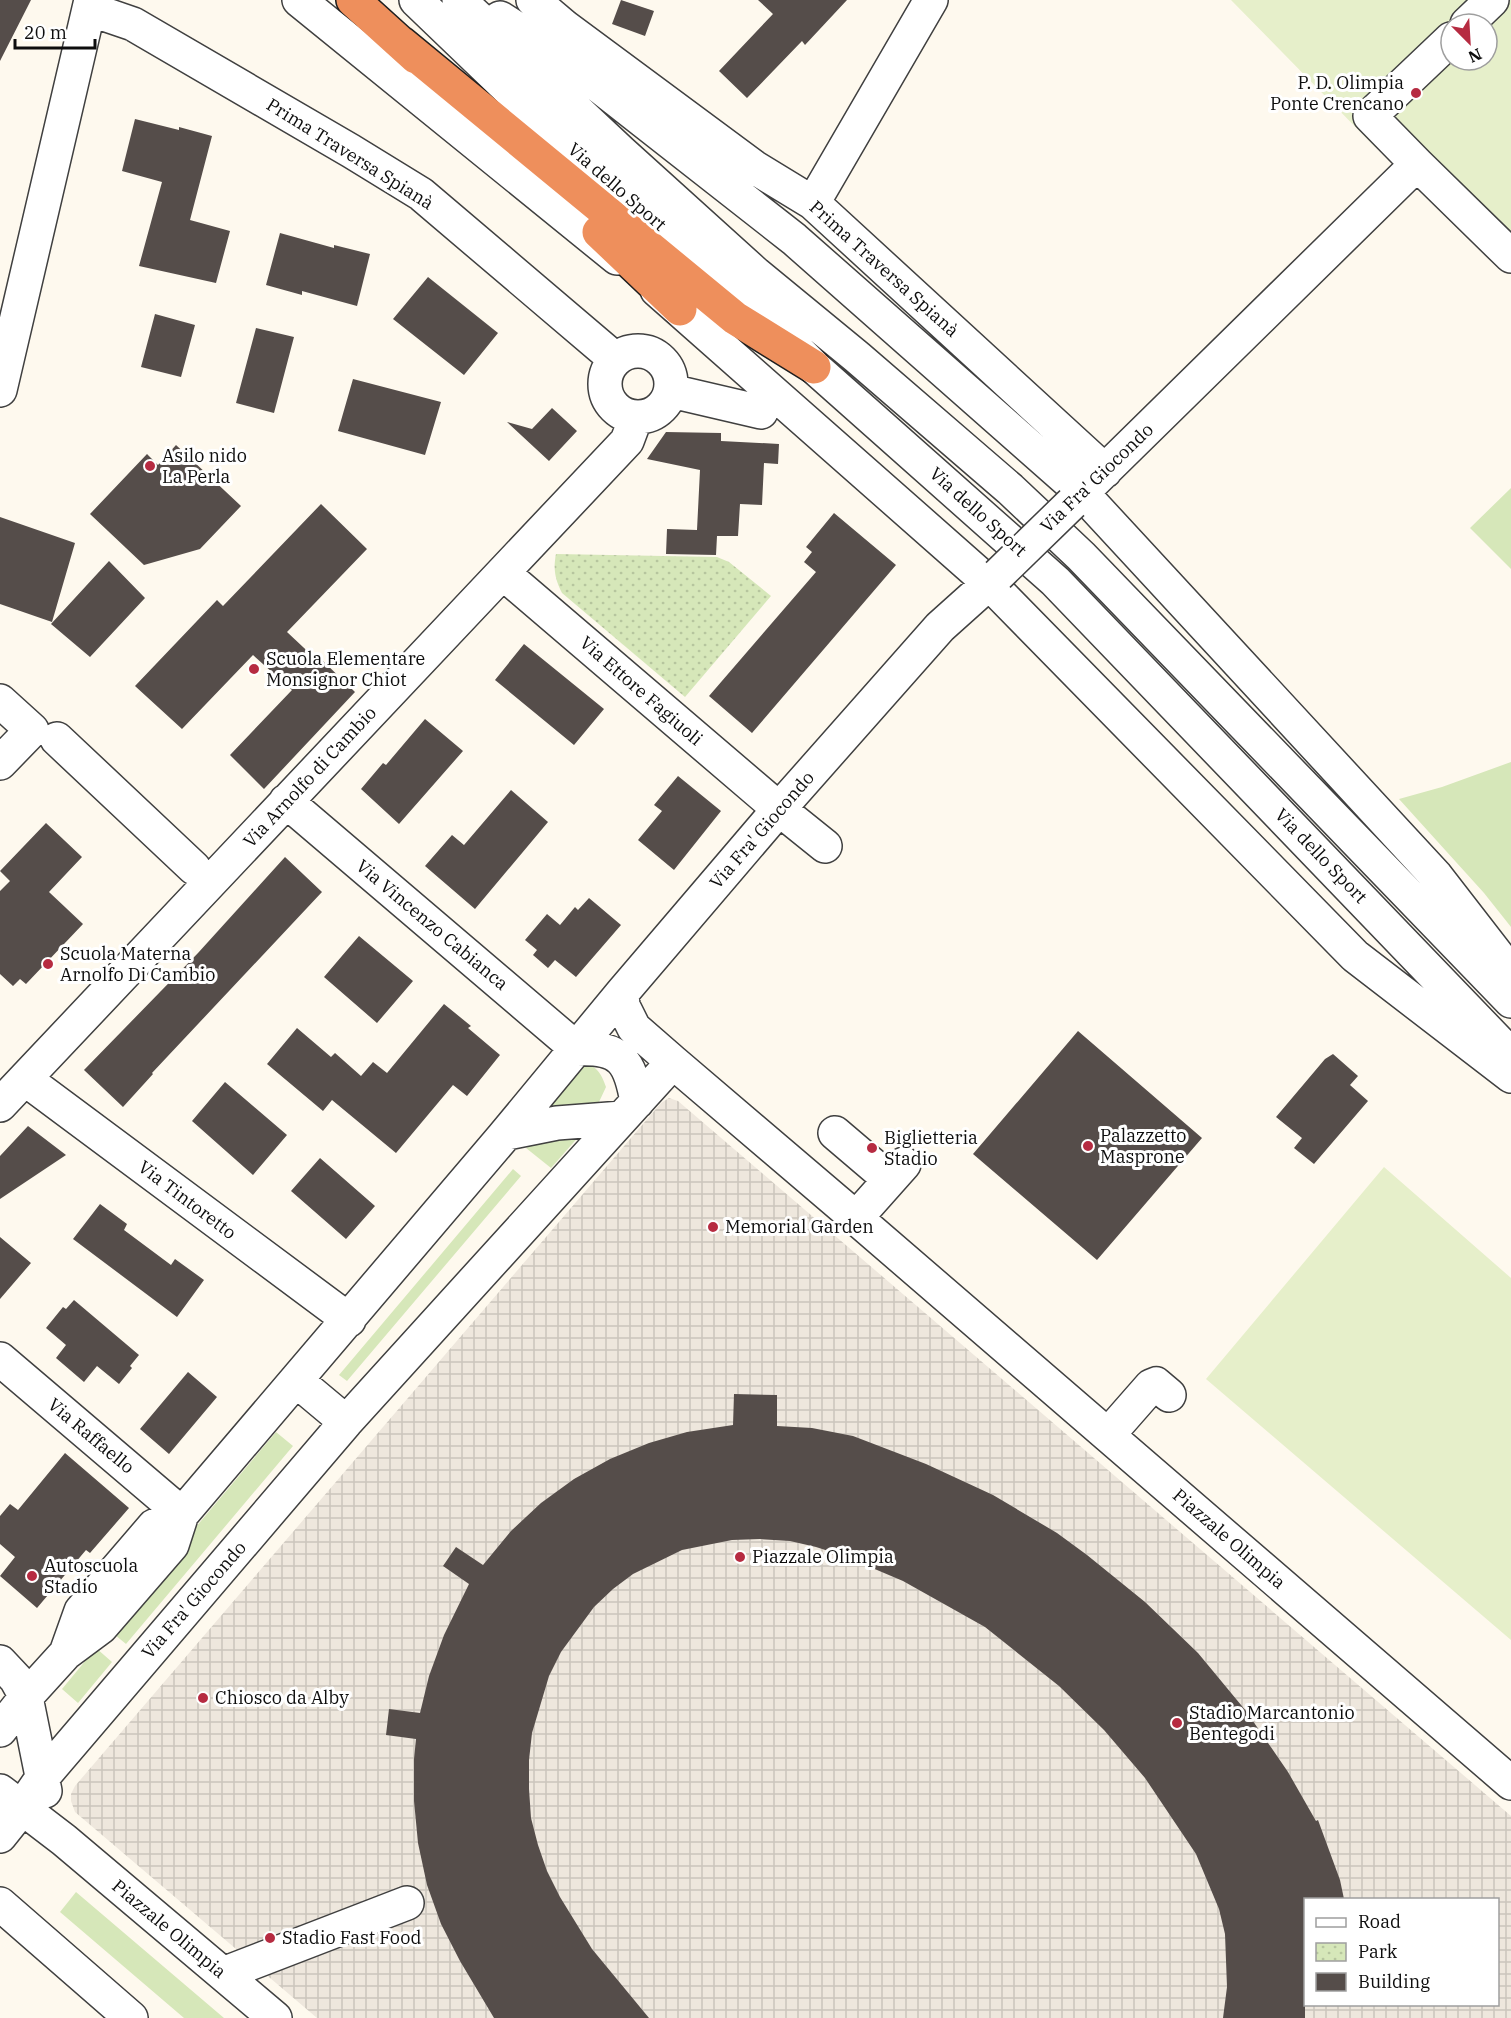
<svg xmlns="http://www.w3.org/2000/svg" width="1511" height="2018" viewBox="0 0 1511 2018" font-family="'IBM Plex Serif',serif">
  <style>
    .grass { fill: #d6e7b9 }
    .park { fill: url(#park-dots) }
    .pitch { fill: #e6efca; fill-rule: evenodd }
    .plaza { fill: url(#plaza-grid); fill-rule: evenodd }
    .building { fill: #554d4a }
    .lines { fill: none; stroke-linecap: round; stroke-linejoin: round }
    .minor-casing { stroke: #404040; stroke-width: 36 }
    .highway-casing { stroke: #1e1e1e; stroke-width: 36 }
    .minor { stroke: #fff; stroke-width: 33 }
    .highway { stroke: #ee8f5c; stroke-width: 33 }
    .minor-bridge-casing { stroke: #404040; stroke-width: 36; stroke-linecap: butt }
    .minor-bridge { stroke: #fff; stroke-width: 33 }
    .poi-dot { fill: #b62b41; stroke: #fff; stroke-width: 2 }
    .labels { text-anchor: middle; stroke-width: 6; stroke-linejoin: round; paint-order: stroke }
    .poi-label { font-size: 18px; fill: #0d0d0d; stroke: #fff; text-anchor: start }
    .street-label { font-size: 18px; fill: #0d0d0d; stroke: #fff }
  </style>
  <defs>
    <pattern id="park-dots" width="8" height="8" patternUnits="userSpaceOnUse" patternTransform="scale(1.5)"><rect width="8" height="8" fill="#d6e7b9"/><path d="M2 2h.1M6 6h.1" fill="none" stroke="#b6c59e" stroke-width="1.8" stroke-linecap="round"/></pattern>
    <pattern id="plaza-grid" width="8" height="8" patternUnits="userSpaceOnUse" patternTransform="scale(1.5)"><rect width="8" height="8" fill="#eee7dd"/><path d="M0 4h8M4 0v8" fill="none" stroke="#cbc5bc"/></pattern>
  </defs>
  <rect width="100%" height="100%" fill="#fef9ee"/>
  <path class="grass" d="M 1511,488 L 1511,569 L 1470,528 Z
    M 1511,762 L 1511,927 L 1484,893 L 1399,799 L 1442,787 Z
    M 581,1061 C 596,1066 601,1072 606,1087 L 599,1102 L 590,1107 L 538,1114 Z
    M 581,1134 L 551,1168 L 526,1148 L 547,1137 Z
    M 513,1169 L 521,1176 L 347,1381 L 339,1375 Z
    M 276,1432 L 293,1446 L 126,1644 L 109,1630 Z
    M 96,1648 L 112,1662 L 78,1703 L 62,1689 Z
    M 76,1892 L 224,2018 L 184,2018 L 60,1912 Z"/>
  <path class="park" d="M 556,554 L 717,557 L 729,562 L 771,596 L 685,697 L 562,593 C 555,579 553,569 556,554 Z"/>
  <path class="pitch" d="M 1231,0 L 1511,0 L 1511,238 L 1399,126 L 1375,147 ZM 1451,24 L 1487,24 L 1487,60 L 1451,60 Z
    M 1384,1167 L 1511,1278 L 1511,1640 L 1206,1379 Z"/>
  <path class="plaza" d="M 669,1098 L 678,1101 L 1511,1816 L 1511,2018 L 317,2018 L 75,1812 L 71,1801 L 71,1794 L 75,1786 L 661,1103 ZM 1306,1900 L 1498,1900 L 1498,2004 L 1306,2004 Z"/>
  <path class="building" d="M 0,0 L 31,0 L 0,61 Z
    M 621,0 L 654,11 L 645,36 L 612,24 Z
    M 758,0 L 847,0 L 805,45 L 802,41 L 747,98 L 719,71 L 773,14 Z
    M 135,119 L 179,130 L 179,127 L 212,136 L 190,220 L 230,231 L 216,283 L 139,266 L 162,182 L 122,171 Z
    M 280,233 L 334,248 L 334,245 L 370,254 L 357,306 L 302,291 L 302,295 L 266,285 Z
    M 428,277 L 498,333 L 464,375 L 393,319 Z
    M 155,314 L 195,325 L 181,377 L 141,367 Z
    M 256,328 L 294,337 L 274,413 L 236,403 Z
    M 353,379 L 441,402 L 425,455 L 338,431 Z
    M 552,408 L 577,431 L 549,461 L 507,422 L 532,429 Z
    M 666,432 L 721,433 L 721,441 L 779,444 L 778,464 L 764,463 L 762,505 L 740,504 L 738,536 L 717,536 L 716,555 L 666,554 L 667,529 L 697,530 L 700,470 L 647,459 Z
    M 176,445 L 241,506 L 200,549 L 144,565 L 90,514 L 147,454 L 158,465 Z
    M 321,504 L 367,549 L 287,632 L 319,662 L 321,659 L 355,692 L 264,789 L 230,755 L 292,690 L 253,655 L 182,729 L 135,686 L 217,600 L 223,606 Z
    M 834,513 L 896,565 L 752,733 L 709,696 L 816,572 L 804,562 L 812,552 L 806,547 Z
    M 0,517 L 75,543 L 52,622 L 0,604 Z
    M 109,561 L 145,598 L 90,657 L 51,624 Z
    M 524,644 L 604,709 L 574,745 L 495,680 Z
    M 425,719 L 463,751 L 399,824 L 361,789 L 383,763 L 386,765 Z
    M 678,776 L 721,811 L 674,870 L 638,840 L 662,811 L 654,805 Z
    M 511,790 L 548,822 L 475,909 L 425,866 L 452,835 L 464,845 Z
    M 46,823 L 82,857 L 49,892 L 83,924 L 26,984 L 20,979 L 13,986 L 0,974 L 0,891 L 10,881 L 0,871 Z
    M 285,857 L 322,892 L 152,1073 L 153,1074 L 123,1107 L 84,1070 L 198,953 Z
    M 589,898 L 621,925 L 576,977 L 555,960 L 548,968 L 533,955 L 537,950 L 525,940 L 547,914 L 560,925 L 575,907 L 578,910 Z
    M 359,936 L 413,981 L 377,1023 L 324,977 Z
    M 444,1004 L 471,1026 L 468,1028 L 500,1055 L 467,1096 L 453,1085 L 396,1153 L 332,1100 L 323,1111 L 267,1064 L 297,1028 L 331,1057 L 335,1053 L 361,1076 L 373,1062 L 387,1073 Z
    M 1078,1031 L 1202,1138 L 1097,1260 L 973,1154 Z
    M 1333,1054 L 1358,1076 L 1350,1085 L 1368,1101 L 1314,1164 L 1294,1148 L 1302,1138 L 1276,1117 L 1325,1059 Z
    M 225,1082 L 287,1135 L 253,1175 L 192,1121 Z
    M 28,1126 L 66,1155 L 0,1199 L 0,1156 Z
    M 320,1158 L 375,1206 L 346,1239 L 291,1191 Z
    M 100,1204 L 127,1224 L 124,1230 L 171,1265 L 175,1259 L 204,1280 L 177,1317 L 73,1239 Z
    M 0,1237 L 31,1263 L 0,1299 Z
    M 74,1300 L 139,1355 L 130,1366 L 132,1368 L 119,1384 L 97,1366 L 84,1382 L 56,1358 L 66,1345 L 46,1328 L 63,1307 L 66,1309 Z
    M 188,1372 L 217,1397 L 169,1454 L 140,1429 Z
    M 734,1394 L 777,1395 L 777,1426 L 812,1428 L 853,1436 L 926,1464 L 993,1495 L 1057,1533 L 1087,1555 L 1145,1602 L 1198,1653 L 1246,1711 L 1288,1772 L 1316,1821 L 1318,1820 L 1340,1880 L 1344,1899 L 1305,1899 L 1305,2018 L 1223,2018 L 1227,1987 L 1225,1934 L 1219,1909 L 1196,1854 L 1145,1778 L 1104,1730 L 1059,1686 L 985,1627 L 903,1581 L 844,1556 L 816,1547 L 790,1541 L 760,1539 L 732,1540 L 682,1550 L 633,1574 L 613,1589 L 594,1607 L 561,1652 L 549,1676 L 532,1733 L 529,1760 L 529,1789 L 531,1818 L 538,1845 L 547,1871 L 560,1897 L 592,1949 L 649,2018 L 494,2018 L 460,1961 L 441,1924 L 427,1885 L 418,1843 L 414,1801 L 414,1759 L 416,1739 L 386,1735 L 389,1709 L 420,1713 L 429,1676 L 444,1635 L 469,1584 L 443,1566 L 456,1547 L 483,1565 L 511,1531 L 541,1503 L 574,1479 L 610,1459 L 649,1443 L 687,1432 L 733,1425 Z
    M 65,1453 L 129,1508 L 90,1553 L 86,1550 L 37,1608 L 0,1576 L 15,1557 L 0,1544 L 0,1516 L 10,1504 L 18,1510 Z"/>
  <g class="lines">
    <g class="minor-casing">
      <path id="minor" d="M 299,0 L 617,258
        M 416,0 L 542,121 L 752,305 L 814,367 L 1055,581 L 1511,1055
        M 459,0 L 621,152 L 756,274 L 857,357 L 1010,489 L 1081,556 L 1511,1001
        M 533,0 L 565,27 L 754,167 L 813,203 L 1105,471
        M 89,9 L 133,24 L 351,151 L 421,194 L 615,359
        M 500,18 L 567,61 L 794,239 L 1082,493 L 1436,876 L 1511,973
        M 1467,24 L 1492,0
        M 1417,164 L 1370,116 L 1451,39
        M 813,203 L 931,0
        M 657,290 L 989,583 L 1355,956 L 1511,1076
        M605 384a33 33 0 1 1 66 0a33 33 0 1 1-66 0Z
        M 0,390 L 91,0
        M 671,391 L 761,412
        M 1090,485 L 1417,164 L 1511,256
        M 503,573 L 779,809 L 825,846
        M 0,701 L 32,730 L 0,763
        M 57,739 L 194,868
        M 286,801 L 577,1049 C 621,1047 630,1061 637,1102
        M 622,993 L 623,1006 L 634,1028 L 673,1062 L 856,1218 L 1511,1783
        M 25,1079 L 349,1320
        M 0,1105 L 627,441 L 636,417
        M 507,1133 L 557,1123 L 622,1118
        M 835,1133 L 889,1179
        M 856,1218 L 904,1164
        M 0,1359 L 182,1514
        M 297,1381 L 346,1422
        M 1108,1435 L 1151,1386 L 1156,1384 L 1169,1395
        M 66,1653 L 81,1611 L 154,1526 L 182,1514
        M 0,1662 L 16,1679 L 26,1697 L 45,1791
        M 0,1730 L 26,1697 L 66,1653 L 101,1627 L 172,1545 L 182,1514 L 503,1137 L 622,993 L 779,809 L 940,627 L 998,575
        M 0,1791 L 64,1840 L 275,2018
        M 0,1836 L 16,1816 L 42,1778 L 346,1422 L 673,1062
        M 0,1904 L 131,2018
        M 223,1974 L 407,1903"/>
    </g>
    <g class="highway-casing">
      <path id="highway" d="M 353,0 L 416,57
        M 401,43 L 735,318 L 814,367
        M 599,232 L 680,309"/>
    </g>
    <use href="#minor" class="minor"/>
    <use href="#highway" class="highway"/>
    <g class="minor-bridge-casing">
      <path id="minor-bridge" d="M 998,575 L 1072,503"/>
    </g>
    <use href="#minor-bridge" class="minor-bridge"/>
  </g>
  <g class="poi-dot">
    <circle cx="1416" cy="93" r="6"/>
    <circle cx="150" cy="466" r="6"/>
    <circle cx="254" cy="669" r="6"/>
    <circle cx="48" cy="964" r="6"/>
    <circle cx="1088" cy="1146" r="6"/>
    <circle cx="872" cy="1148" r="6"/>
    <circle cx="713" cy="1227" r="6"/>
    <circle cx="740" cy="1557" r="6"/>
    <circle cx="32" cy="1576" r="6"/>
    <circle cx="203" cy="1698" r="6"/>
    <circle cx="1177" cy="1723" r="6"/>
    <circle cx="270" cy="1938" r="6"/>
  </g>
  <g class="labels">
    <g class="poi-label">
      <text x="1404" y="89" text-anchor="end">P. D. Olimpia<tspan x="1404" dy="21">Ponte Crencano</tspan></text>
      <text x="162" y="462">Asilo nido<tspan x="162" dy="21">La Perla</tspan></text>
      <text x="266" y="665">Scuola Elementare<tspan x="266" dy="21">Monsignor Chiot</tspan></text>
      <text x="60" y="960">Scuola Materna<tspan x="60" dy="21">Arnolfo Di Cambio</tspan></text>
      <text x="1100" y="1142">Palazzetto<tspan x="1100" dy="21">Masprone</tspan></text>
      <text x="884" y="1144">Biglietteria<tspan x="884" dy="21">Stadio</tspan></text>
      <text x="725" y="1233">Memorial Garden</text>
      <text x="752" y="1563">Piazzale Olimpia</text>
      <text x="44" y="1572">Autoscuola<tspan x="44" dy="21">Stadio</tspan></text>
      <text x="215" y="1704">Chiosco da Alby</text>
      <text x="1189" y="1719">Stadio Marcantonio<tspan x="1189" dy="21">Bentegodi</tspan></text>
      <text x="282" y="1944">Stadio Fast Food</text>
    </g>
    <g class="street-label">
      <text transform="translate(350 154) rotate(32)" y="6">Prima Traversa Spianà</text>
      <text transform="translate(617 187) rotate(41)" y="6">Via dello Sport</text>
      <text transform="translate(884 269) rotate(42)" y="6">Prima Traversa Spianà</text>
      <text transform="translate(1097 478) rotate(-44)" y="6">Via Fra' Giocondo</text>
      <text transform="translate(978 512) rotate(42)" y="6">Via dello Sport</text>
      <text transform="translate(641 691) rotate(41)" y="6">Via Ettore Fagiuoli</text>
      <text transform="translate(310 777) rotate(-47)" y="6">Via Arnolfo di Cambio</text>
      <text transform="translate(762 830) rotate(-49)" y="6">Via Fra' Giocondo</text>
      <text transform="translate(1321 856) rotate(46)" y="6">Via dello Sport</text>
      <text transform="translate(432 925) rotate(40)" y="6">Via Vincenzo Cabianca</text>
      <text transform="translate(187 1200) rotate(37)" y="6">Via Tintoretto</text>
      <text transform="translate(91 1436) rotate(40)" y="6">Via Raffaello</text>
      <text transform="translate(1229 1539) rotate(41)" y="6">Piazzale Olimpia</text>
      <text transform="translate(194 1600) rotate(-49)" y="6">Via Fra' Giocondo</text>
      <text transform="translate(169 1929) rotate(40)" y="6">Piazzale Olimpia</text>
    </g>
  </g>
  <rect x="1304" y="1898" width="195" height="108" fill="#ffffff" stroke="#9e9e9e" stroke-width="1.5"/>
  <rect x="1316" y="1918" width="30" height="9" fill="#ffffff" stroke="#9e9e9e" stroke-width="1.5"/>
  <text x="1358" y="1928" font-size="18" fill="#0d0d0d">Road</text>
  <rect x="1316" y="1943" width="30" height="18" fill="url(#park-dots)" stroke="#9e9e9e" stroke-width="1.5"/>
  <text x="1358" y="1958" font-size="18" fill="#0d0d0d">Park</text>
  <rect x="1316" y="1973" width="30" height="18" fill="#554d4a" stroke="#9e9e9e" stroke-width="1.5"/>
  <text x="1358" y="1988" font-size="18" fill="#0d0d0d">Building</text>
  <g transform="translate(1469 42) rotate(156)"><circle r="28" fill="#ffffff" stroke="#9e9e9e" stroke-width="1.5"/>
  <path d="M0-4.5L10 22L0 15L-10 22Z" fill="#b62b41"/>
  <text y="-9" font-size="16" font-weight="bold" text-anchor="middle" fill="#0d0d0d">N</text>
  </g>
  <path d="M15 39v9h80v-9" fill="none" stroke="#0d0d0d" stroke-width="3"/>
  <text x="24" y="39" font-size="18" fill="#0d0d0d" stroke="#ffffff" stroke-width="4.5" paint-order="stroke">20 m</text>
</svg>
